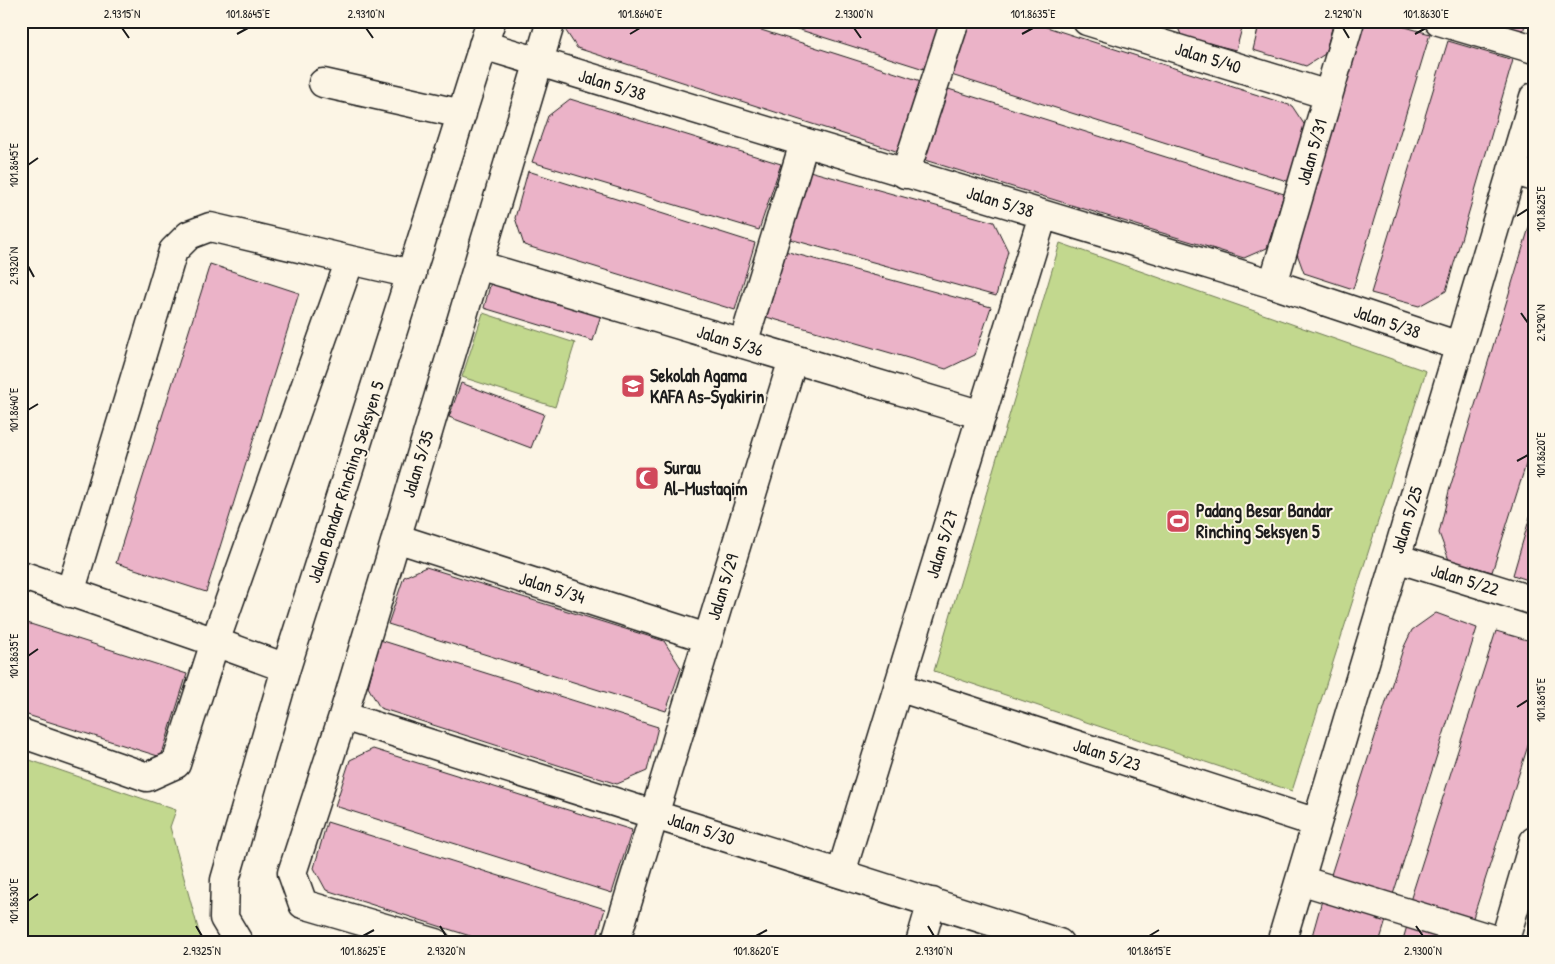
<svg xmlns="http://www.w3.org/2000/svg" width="1555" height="964" viewBox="0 0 1555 964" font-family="'Patrick Hand',sans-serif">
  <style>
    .green { fill: #c2d88e; stroke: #6f7a55 }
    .building { fill: #ebb3c8; stroke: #1c1c1c }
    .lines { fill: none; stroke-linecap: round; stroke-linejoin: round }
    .minor-casing { stroke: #1c1c1c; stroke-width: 31 }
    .minor { stroke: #fcf5e5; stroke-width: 28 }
    .ticks { fill: none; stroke: #1c1c1c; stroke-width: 2 }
    .labels { text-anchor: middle; stroke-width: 4; stroke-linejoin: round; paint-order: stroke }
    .street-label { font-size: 18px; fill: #1c1c1c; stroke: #fcf5e5 }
    .poi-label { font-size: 18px; font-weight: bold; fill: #1c1c1c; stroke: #fcf5e5; text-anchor: start }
    .neatline { fill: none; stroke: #1c1c1c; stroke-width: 2 }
    .ticks-label { font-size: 12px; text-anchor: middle; fill: #1c1c1c }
  </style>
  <rect width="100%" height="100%" fill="#fcf5e5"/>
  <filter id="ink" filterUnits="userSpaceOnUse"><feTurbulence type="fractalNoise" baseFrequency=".02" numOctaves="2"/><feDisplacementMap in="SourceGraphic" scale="10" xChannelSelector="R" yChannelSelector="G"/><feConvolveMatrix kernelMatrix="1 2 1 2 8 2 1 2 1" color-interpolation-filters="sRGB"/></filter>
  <g filter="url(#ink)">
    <path class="green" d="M 1060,243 L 1426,371 L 1292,791 L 934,671 Z
      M 483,313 L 575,343 L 555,407 L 462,377 Z
      M 21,757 L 176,810 L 170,827 L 202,943 L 21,943 Z"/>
    <path class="building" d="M 566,21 L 733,21 L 921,81 L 902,153 L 577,48 L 564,28 Z
      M 772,21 L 940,21 L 924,69 Z
      M 962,21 L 1028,21 L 1292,106 L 1306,127 L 1290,182 L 948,74 Z
      M 1175,21 L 1244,21 L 1236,50 L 1182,37 Z
      M 1260,21 L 1334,21 L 1325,54 L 1306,66 L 1253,50 Z
      M 1365,21 L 1384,21 L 1430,34 L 1353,289 L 1304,273 L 1295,248 Z
      M 1463,21 L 1526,21 L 1521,40 Z
      M 1448,41 L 1513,60 L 1446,291 L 1419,306 L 1371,293 Z
      M 942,87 L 1284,194 L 1267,248 L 1244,258 L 918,158 Z
      M 570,99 L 781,164 L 759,230 L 532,162 L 548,116 Z
      M 806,170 L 994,222 L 1008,251 L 996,296 L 786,238 Z
      M 528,171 L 755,243 L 735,310 L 524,245 L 515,218 Z
      M 1534,211 L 1534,439 L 1492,572 L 1449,560 L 1439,533 L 1449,491 Z
      M 781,250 L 991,307 L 975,355 L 946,369 L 763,316 Z
      M 210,264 L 299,293 L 206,592 L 116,563 Z
      M 492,278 L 602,311 L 593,341 L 484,308 Z
      M 461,383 L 544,414 L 531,448 L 449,417 Z
      M 1534,503 L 1534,582 L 1513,575 Z
      M 426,567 L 664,641 L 681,668 L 666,711 L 388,624 L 404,577 Z
      M 1436,613 L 1477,628 L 1391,901 L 1329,881 L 1403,649 L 1412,630 Z
      M 21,621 L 187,674 L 161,757 L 21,713 Z
      M 1496,631 L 1534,642 L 1534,727 L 1471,924 L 1409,904 Z
      M 380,640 L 658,727 L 647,771 L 617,784 L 380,708 L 368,687 Z
      M 373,749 L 632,830 L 612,893 L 335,806 L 350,760 Z
      M 327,822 L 605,909 L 595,943 L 492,943 L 326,890 L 314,868 Z
      M 1324,893 L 1387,917 L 1379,943 L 1310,943 Z
      M 1534,913 L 1534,938 L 1527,935 Z
      M 1407,926 L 1472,943 L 1402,943 Z"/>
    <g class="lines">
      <g class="minor-casing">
        <path id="minor" d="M 1087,21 L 1328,95
          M 1439,21 L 1534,49
          M 483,45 L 1273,284 L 1459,346
          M 323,83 L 462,114
          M 1512,170 L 1534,177
          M 905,174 L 955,21
          M 350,260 L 412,274
          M 478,265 L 982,415
          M 1273,284 L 1350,21
          M 743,344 L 804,143
          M 396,538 L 707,638
          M 1396,558 L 1534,601
          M 21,575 L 215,642 L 286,668
          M 898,687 L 1317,823
          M 343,716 L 1059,943
          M 21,733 L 147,777 L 176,764 L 215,642 L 350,260 L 210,227 L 189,235 L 173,251 L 70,593
          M 841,873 L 1043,215
          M 1300,880 L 1505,943
          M 239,943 L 224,918 L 225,880 L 286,668 L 491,21
          M 436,943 L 303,904 L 292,873 L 343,716 L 551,21
          M 615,943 L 793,359
          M 920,943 L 932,902
          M 1281,943 L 1534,97
          M 1504,943 L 1534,841"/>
      </g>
      <use href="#minor" class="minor"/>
    </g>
  </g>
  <path class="ticks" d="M 122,28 L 129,38M 366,28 L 373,38M 854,28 L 861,38M 1343,28 L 1349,38M 237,34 L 248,28M 630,34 L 640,28M 1022,34 L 1033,28M 1415,34 L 1426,28M 28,165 L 38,158M 1517,216 L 1528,209M 28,266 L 34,277M 1521,313 L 1528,323M 28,410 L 38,404M 1517,461 L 1528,455M 28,656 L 38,649M 1517,707 L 1528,700M 28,901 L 38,894M 196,926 L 202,936M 440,926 L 446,936M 928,926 L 934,936M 1416,926 L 1423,936M 363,936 L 374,930M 756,936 L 767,930M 1149,936 L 1159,930"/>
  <defs>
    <g id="school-square" transform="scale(1.25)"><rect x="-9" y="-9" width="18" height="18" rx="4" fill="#d1495b" stroke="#fcf5e5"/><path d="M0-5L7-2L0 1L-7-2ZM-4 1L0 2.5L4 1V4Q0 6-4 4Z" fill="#fff"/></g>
    <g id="mosque-square" transform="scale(1.25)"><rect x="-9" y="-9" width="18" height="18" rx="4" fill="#d1495b" stroke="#fcf5e5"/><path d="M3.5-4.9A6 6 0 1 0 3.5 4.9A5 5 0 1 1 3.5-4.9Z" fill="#fff"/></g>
    <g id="stadium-square" transform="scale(1.25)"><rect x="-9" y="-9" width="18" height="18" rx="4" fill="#d1495b" stroke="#fcf5e5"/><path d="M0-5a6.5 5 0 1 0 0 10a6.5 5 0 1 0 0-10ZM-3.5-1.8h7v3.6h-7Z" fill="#fff"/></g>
  </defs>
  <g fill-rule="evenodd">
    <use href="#school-square" x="633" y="386"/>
    <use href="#mosque-square" x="647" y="478"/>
    <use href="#stadium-square" x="1178" y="521"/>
  </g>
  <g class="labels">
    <g class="street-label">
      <text transform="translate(1208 58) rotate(17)" y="6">Jalan 5/40</text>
      <text transform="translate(612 85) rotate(17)" y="6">Jalan 5/38</text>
      <text transform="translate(1312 152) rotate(-74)" y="6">Jalan 5/31</text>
      <text transform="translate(1000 202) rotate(17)" y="6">Jalan 5/38</text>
      <text transform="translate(1387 322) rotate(19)" y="6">Jalan 5/38</text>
      <text transform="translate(730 341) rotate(17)" y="6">Jalan 5/36</text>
      <text transform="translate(418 464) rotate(-73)" y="6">Jalan 5/35</text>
      <text transform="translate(346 482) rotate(-72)" y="6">Jalan Bandar Rinching Seksyen 5</text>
      <text transform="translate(1407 520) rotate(-73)" y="6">Jalan 5/25</text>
      <text transform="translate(942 544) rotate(-73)" y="6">Jalan 5/27</text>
      <text transform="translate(1465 580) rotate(17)" y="6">Jalan 5/22</text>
      <text transform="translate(723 587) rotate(-73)" y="6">Jalan 5/29</text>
      <text transform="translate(552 588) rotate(18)" y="6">Jalan 5/34</text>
      <text transform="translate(1107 755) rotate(18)" y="6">Jalan 5/23</text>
      <text transform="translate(701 829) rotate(18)" y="6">Jalan 5/30</text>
    </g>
    <g class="poi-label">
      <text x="650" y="382">Sekolah Agama<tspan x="650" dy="21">KAFA As-Syakirin</tspan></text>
      <text x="664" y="474">Surau<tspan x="664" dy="21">Al-Mustaqim</tspan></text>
      <text x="1196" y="517">Padang Besar Bandar<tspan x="1196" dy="21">Rinching Seksyen 5</tspan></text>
    </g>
  </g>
  <rect width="1555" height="964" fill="none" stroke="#fcf5e5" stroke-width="55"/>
  <rect x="28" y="28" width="1500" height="908" class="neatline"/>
  <g class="ticks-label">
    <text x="122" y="18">2.9315°N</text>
    <text x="248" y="18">101.8645°E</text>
    <text x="366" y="18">2.9310°N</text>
    <text x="640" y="18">101.8640°E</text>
    <text x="854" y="18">2.9300°N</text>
    <text x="1033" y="18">101.8635°E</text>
    <text x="1343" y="18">2.9290°N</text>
    <text x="1426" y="18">101.8630°E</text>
    <text transform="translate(14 165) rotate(-90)" y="4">101.8645°E</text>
    <text transform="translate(1541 209) rotate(-90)" y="4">101.8625°E</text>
    <text transform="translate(14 266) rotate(-90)" y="4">2.9320°N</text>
    <text transform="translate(1541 323) rotate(-90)" y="4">2.9290°N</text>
    <text transform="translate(14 410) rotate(-90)" y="4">101.8640°E</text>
    <text transform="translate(1541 455) rotate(-90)" y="4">101.8620°E</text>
    <text transform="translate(14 656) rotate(-90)" y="4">101.8635°E</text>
    <text transform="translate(1541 700) rotate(-90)" y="4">101.8615°E</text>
    <text transform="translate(14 901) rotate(-90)" y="4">101.8630°E</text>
    <text x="202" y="955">2.9325°N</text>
    <text x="363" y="955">101.8625°E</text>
    <text x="446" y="955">2.9320°N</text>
    <text x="756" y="955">101.8620°E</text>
    <text x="934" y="955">2.9310°N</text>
    <text x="1149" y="955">101.8615°E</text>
    <text x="1423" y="955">2.9300°N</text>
  </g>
</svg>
